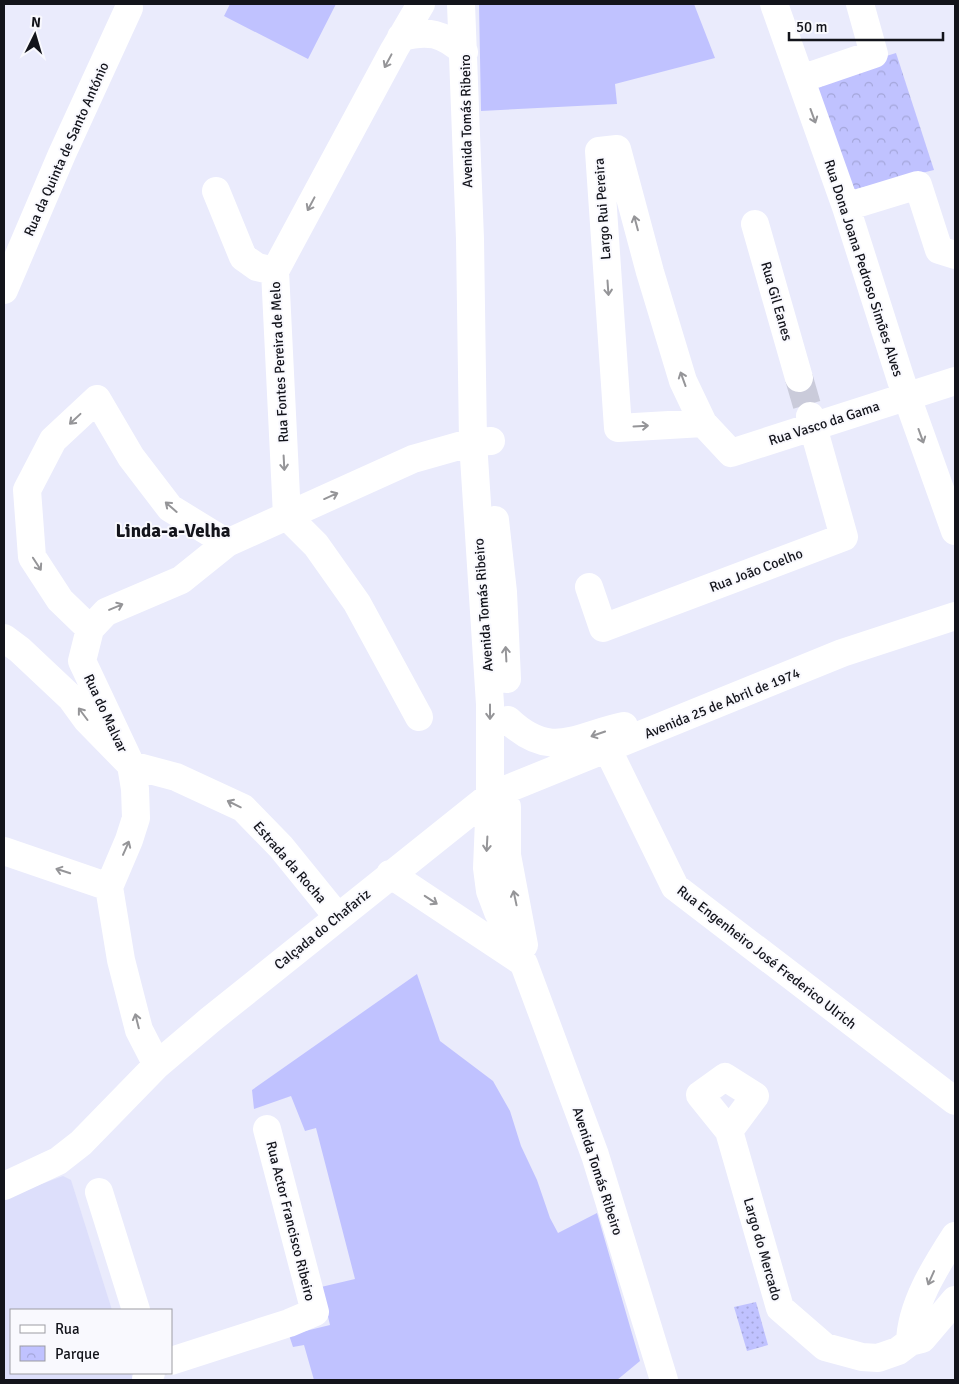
<svg xmlns="http://www.w3.org/2000/svg" width="959" height="1384" viewBox="0 0 959 1384" font-family="Signika,sans-serif">
  <style>
    .built { fill: #dddffb }
    .grass { fill: #c0c2ff }
    .park { fill: url(#park-crowns) }
    .garden { fill: url(#garden-dots) }
    .lines { fill: none; stroke-linecap: round; stroke-linejoin: round }
    .minor-tunnel { stroke: #cacbda; stroke-width: 28; stroke-dasharray: 28 14; stroke-linecap: butt }
    .minor { stroke: #fff; stroke-width: 28 }
    .oneway { stroke: #959598 }
    .labels { text-anchor: middle; stroke-width: 4; stroke-linejoin: round; paint-order: stroke }
    .street-label { font-size: 14px; fill: #13141b; stroke: #f9f9fe }
    .district-label { font-size: 19px; font-weight: bold; fill: #13141b; stroke: #f9f9fe }
  </style>
  <defs>
    <pattern id="park-crowns" width="20" height="18" patternUnits="userSpaceOnUse" patternTransform="scale(1.25)"><rect width="20" height="18" fill="#c0c2ff"/><path d="M2 6a3 3 0 1 1 6 0M12 15a3 3 0 1 1 6 0" fill="none" stroke="#a4a6da"/></pattern>
    <pattern id="garden-dots" width="8" height="8" patternUnits="userSpaceOnUse" patternTransform="scale(1.25)"><rect width="8" height="8" fill="#c0c2ff"/><path d="M2 2h.1M6 6h.1" fill="none" stroke="#a4a6da" stroke-width="1.8" stroke-linecap="round"/></pattern>
  </defs>
  <rect width="100%" height="100%" fill="#eaebfc"/>
  <path class="built" d="M 63,1176 L 71,1180 L 112,1310 L 11,1310 L 11,1373 L 131,1373 L 133,1380 L 4,1380 L 4,1198 Z"/>
  <path class="grass" d="M 230,4 L 336,4 L 308,59 L 224,16 Z
    M 479,4 L 694,4 L 715,58 L 615,84 L 617,104 L 481,111 Z
    M 417,974 L 440,1041 L 493,1081 L 510,1111 L 521,1146 L 537,1180 L 550,1218 L 558,1233 L 597,1213 L 640,1361 L 617,1380 L 314,1380 L 304,1345 L 293,1347 L 289,1335 L 330,1325 L 321,1287 L 355,1279 L 316,1128 L 305,1131 L 291,1096 L 254,1109 L 252,1090 Z"/>
  <path class="park" d="M 896,53 L 934,170 L 852,190 L 813,79 Z"/>
  <path class="garden" d="M 756,1302 L 768,1345 L 747,1351 L 734,1307 Z"/>
  <g class="lines">
    <path class="minor-tunnel" d="M 799,378 L 810,416"/>
    <path class="minor" d="M 461,4 L 470,239 L 473,442 L 490,704 L 490,796 L 487,868 L 490,891 L 498,912 L 524,964 L 595,1155 L 664,1380
      M 774,4 L 846,207 L 901,380 L 955,531
      M 401,37 C 429,30 442,33 464,52
      M 801,79 L 874,54 L 860,4
      M 216,191 L 243,257 L 257,267 L 275,271
      M 846,207 L 918,185 L 939,250 L 955,255
      M 755,224 L 799,378
      M 4,290 L 62,154 L 129,8
      M 703,423 L 618,428 L 599,151 L 617,149 L 650,272 L 683,381 L 703,423 L 731,453 L 955,381
      M 495,520 L 503,592 L 507,679
      M 589,587 L 603,628 L 844,537 L 810,416
      M 90,629 L 60,600 L 32,557 L 27,490 L 53,440 L 97,399 L 131,457 L 170,508 L 227,543
      M 4,638 L 20,650 L 71,698 L 87,720 L 131,765 L 176,777 L 243,808 L 281,847 L 337,916
      M 419,717 L 357,603 L 316,545 L 287,516 L 275,271 L 394,50 L 421,4
      M 508,720 C 551,761 576,736 624,726
      M 608,750 L 675,887 L 955,1101
      M 507,807 L 507,855 L 524,945
      M 4,851 L 109,887
      M 390,874 L 521,961
      M 157,1065 L 139,1030 L 121,960 L 109,887 L 129,840 L 136,818 L 135,789 L 131,765 L 82,661 L 90,629 L 106,612 L 181,580 L 227,543 L 413,459 L 473,442 L 491,441
      M 729,1131 L 700,1095 L 725,1077 L 755,1096 L 729,1131 L 780,1308 L 825,1347 L 862,1357 L 878,1358 L 898,1351 L 910,1342 L 922,1339 L 955,1300
      M 4,1186 L 58,1161 L 81,1143 L 157,1065 L 210,1020 L 490,796 L 842,653 L 955,616
      M 99,1192 L 136,1310
      M 910,1342 C 911,1305 935,1267 955,1236
      M 171,1361 L 289,1323 L 315,1312 L 267,1129
      M 146,1380 L 151,1373"/>
  </g>
  <defs><path id="oneway-shaft" d="M-6 0H5M1.5-3L5.5 0L1.5 3" fill="none" stroke-width="1.6" stroke-linecap="round" stroke-linejoin="round" transform="scale(1.25)"/></defs>
  <g class="oneway">
    <use href="#oneway-shaft" transform="translate(388 61) rotate(118)"/>
    <use href="#oneway-shaft" transform="translate(813 116) rotate(70)"/>
    <use href="#oneway-shaft" transform="translate(311 204) rotate(118)"/>
    <use href="#oneway-shaft" transform="translate(636 223) rotate(-105)"/>
    <use href="#oneway-shaft" transform="translate(608 288) rotate(86)"/>
    <use href="#oneway-shaft" transform="translate(683 379) rotate(-110)"/>
    <use href="#oneway-shaft" transform="translate(75 419) rotate(137)"/>
    <use href="#oneway-shaft" transform="translate(641 426) rotate(-3)"/>
    <use href="#oneway-shaft" transform="translate(921 436) rotate(70)"/>
    <use href="#oneway-shaft" transform="translate(284 463) rotate(87)"/>
    <use href="#oneway-shaft" transform="translate(331 496) rotate(-24)"/>
    <use href="#oneway-shaft" transform="translate(171 507) rotate(-139)"/>
    <use href="#oneway-shaft" transform="translate(37 564) rotate(57)"/>
    <use href="#oneway-shaft" transform="translate(116 607) rotate(-23)"/>
    <use href="#oneway-shaft" transform="translate(506 654) rotate(-93)"/>
    <use href="#oneway-shaft" transform="translate(490 712) rotate(90)"/>
    <use href="#oneway-shaft" transform="translate(83 714) rotate(-127)"/>
    <use href="#oneway-shaft" transform="translate(598 734) rotate(161)"/>
    <use href="#oneway-shaft" transform="translate(234 804) rotate(-154)"/>
    <use href="#oneway-shaft" transform="translate(487 844) rotate(93)"/>
    <use href="#oneway-shaft" transform="translate(126 848) rotate(-66)"/>
    <use href="#oneway-shaft" transform="translate(63 871) rotate(-162)"/>
    <use href="#oneway-shaft" transform="translate(515 898) rotate(-102)"/>
    <use href="#oneway-shaft" transform="translate(431 900) rotate(33)"/>
    <use href="#oneway-shaft" transform="translate(137 1021) rotate(-104)"/>
    <use href="#oneway-shaft" transform="translate(931 1278) rotate(114)"/>
  </g>
  <g class="labels">
    <g class="street-label">
      <text transform="translate(466 121) rotate(-91)" y="5">Avenida Tomás Ribeiro</text>
      <text transform="translate(66 149) rotate(-66)" y="5">Rua da Quinta de Santo António</text>
      <text transform="translate(602 209) rotate(-94)" y="5">Largo Rui Pereira</text>
      <text transform="translate(864 268) rotate(72)" y="5">Rua Dona Joana Pedroso Simões Alves</text>
      <text transform="translate(777 301) rotate(74)" y="5">Rua Gil Eanes</text>
      <text transform="translate(279 362) rotate(-93)" y="5">Rua Fontes Pereira de Melo</text>
      <text transform="translate(824 423) rotate(-18)" y="5">Rua Vasco da Gama</text>
      <text transform="translate(756 570) rotate(-21)" y="5">Rua João Coelho</text>
      <text transform="translate(483 605) rotate(-94)" y="5">Avenida Tomás Ribeiro</text>
      <text transform="translate(722 703) rotate(-22)" y="5">Avenida 25 de Abril de 1974</text>
      <text transform="translate(106 713) rotate(65)" y="5">Rua do Malvar</text>
      <text transform="translate(290 862) rotate(49)" y="5">Estrada da Rocha</text>
      <text transform="translate(322 929) rotate(-39)" y="5">Calçada do Chafariz</text>
      <text transform="translate(767 957) rotate(38)" y="5">Rua Engenheiro José Frederico Ulrich</text>
      <text transform="translate(598 1171) rotate(72)" y="5">Avenida Tomás Ribeiro</text>
      <text transform="translate(291 1221) rotate(76)" y="5">Rua Actor Francisco Ribeiro</text>
      <text transform="translate(763 1249) rotate(74)" y="5">Largo do Mercado</text>
    </g>
    <g class="district-label">
      <text x="173" y="537">Linda-a-Velha</text>
    </g>
  </g>
  <rect width="959" height="1384" fill="none" stroke="#13141b" stroke-width="10"/>
  <rect x="10" y="1309" width="162" height="65" fill="#f9f9fe" stroke="#9d9da3"/>
  <rect x="20" y="1325" width="25" height="8" fill="#ffffff" stroke="#9d9da3"/>
  <text x="55" y="1334" font-size="15" fill="#13141b">Rua</text>
  <rect x="20" y="1346" width="25" height="15" fill="url(#park-crowns)" stroke="#9d9da3"/>
  <text x="55" y="1359" font-size="15" fill="#13141b">Parque</text>
  <g transform="translate(35 35) rotate(5)" stroke="#f9f9fe" stroke-width="4" paint-order="stroke">
  <path d="M0-4L9 19L0 12L-9 19Z" fill="#13141b"/>
  <text y="-8" font-size="14" font-weight="bold" text-anchor="middle" fill="#13141b">N</text>
  </g>
  <path d="M789 32v8h154v-8" fill="none" stroke="#13141b" stroke-width="2.5"/>
  <text x="796" y="32" font-size="15" fill="#13141b" stroke="#f9f9fe" stroke-width="4" paint-order="stroke">50 m</text>
</svg>
